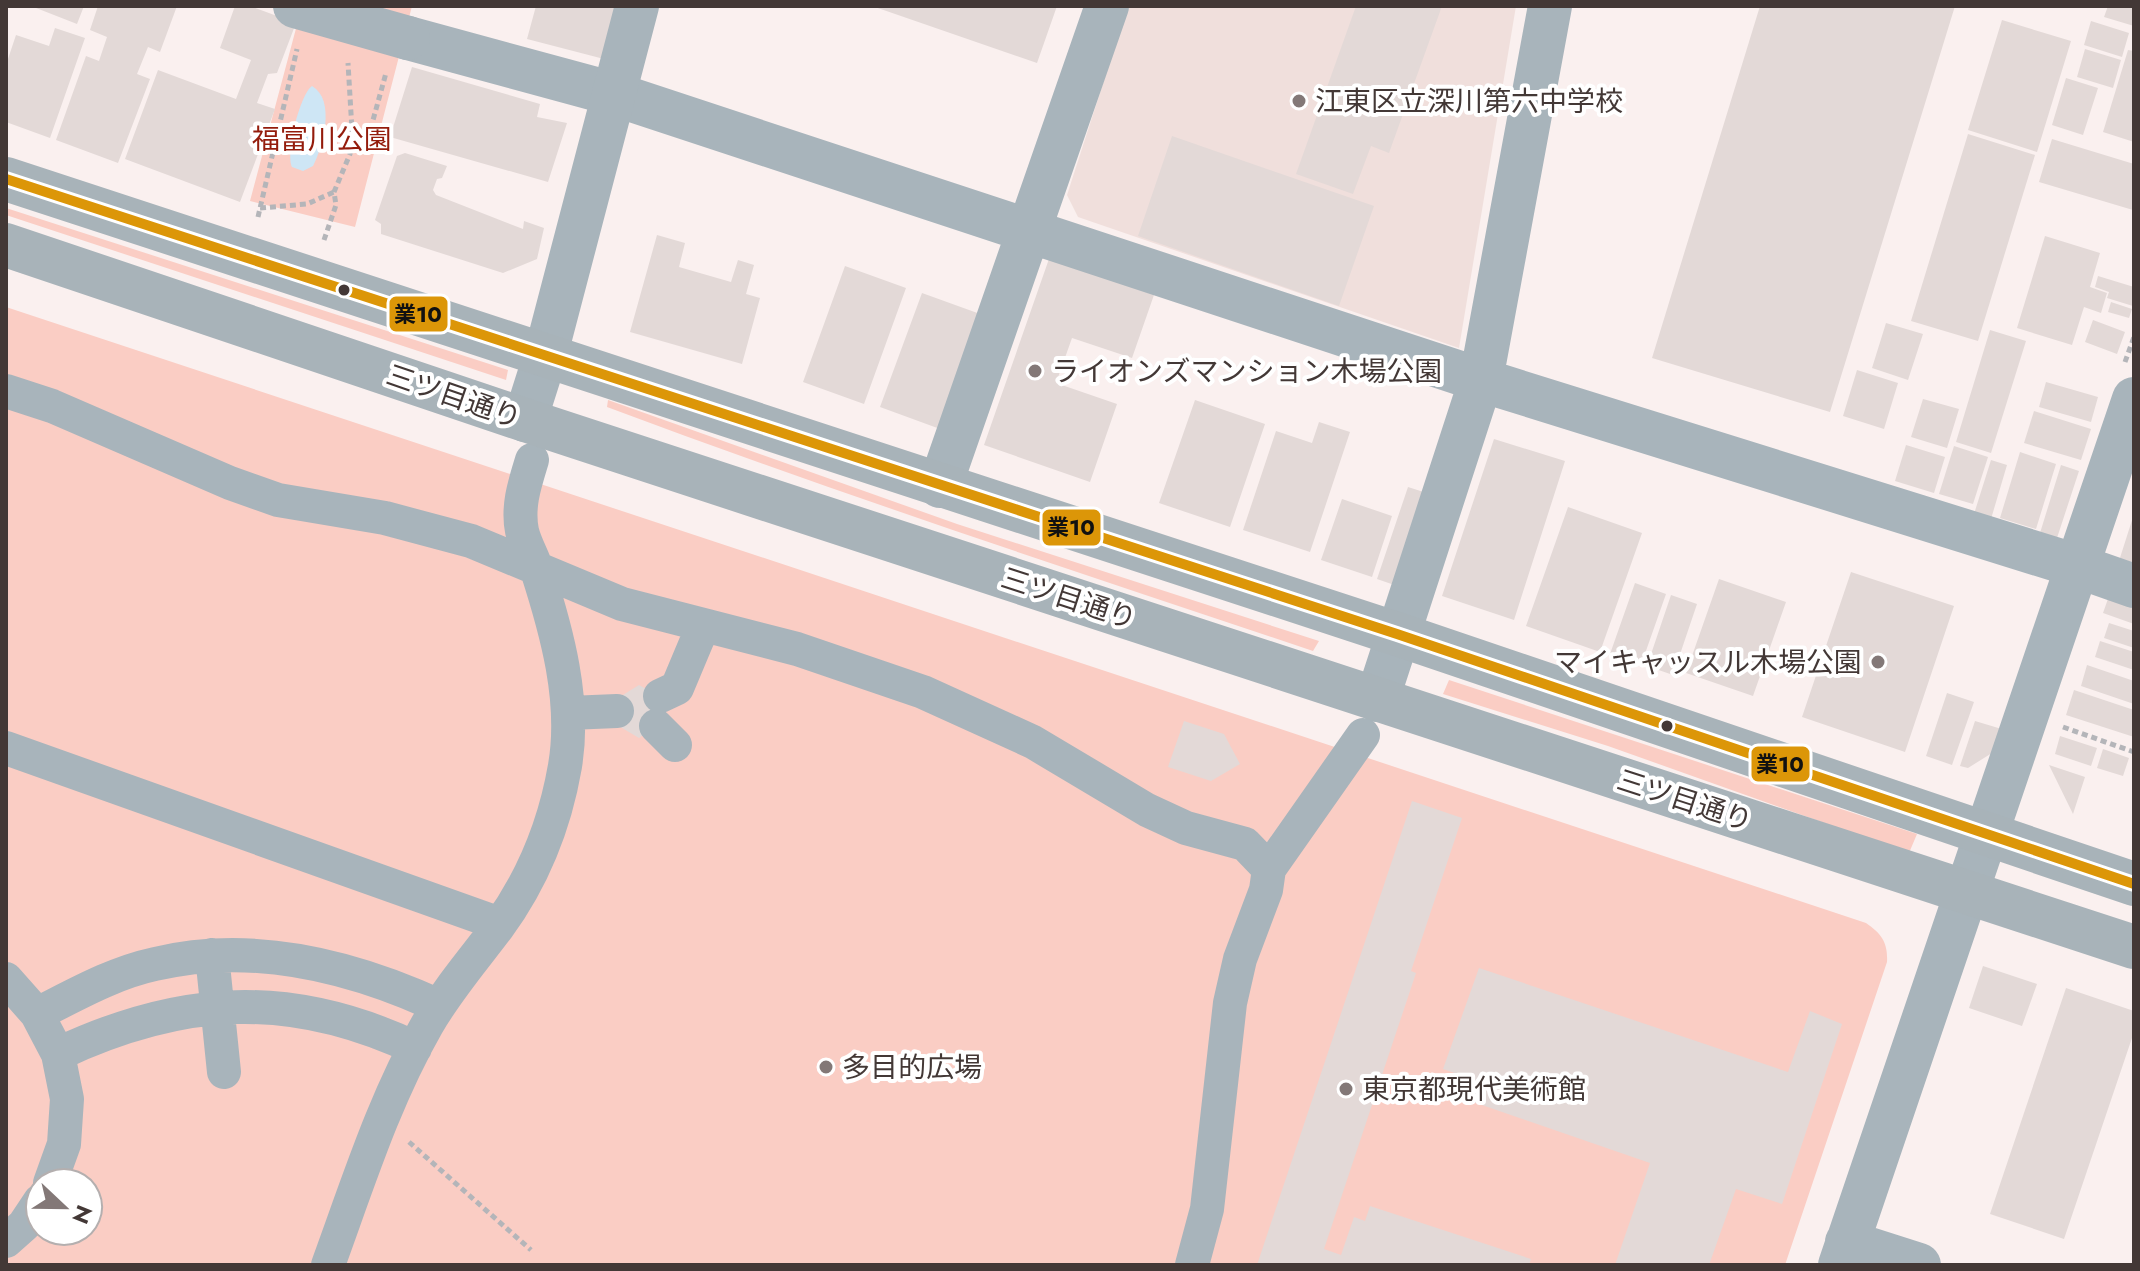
<svg xmlns="http://www.w3.org/2000/svg" width="2140" height="1271" viewBox="0 0 2140 1271" font-family="Jost,'Noto Sans JP',sans-serif">
  <style>
    .built { fill: #f0dfdc }
    .green { fill: #facdc4; fill-rule: evenodd }
    .water { fill: #cee6f5 }
    .building { fill: #e3d9d7 }
    .lines { fill: none; stroke-linecap: round; stroke-linejoin: round }
    .path { stroke: #b4b5b9; stroke-width: 5; stroke-dasharray: 6 4; stroke-linecap: butt }
    .pedestrian { stroke: #a8b4bb; stroke-width: 34 }
    .minor { stroke: #a8b4bb; stroke-width: 44 }
    .tertiary { stroke: #a8b4bb; stroke-width: 44 }
    .primary { stroke: #a8b3b9; stroke-width: 44 }
    .minor-bridge { stroke: #a8b4bb; stroke-width: 44 }
    .bus-1-casing { stroke: #fff; stroke-width: 16 }
    .bus-1 { stroke: #dc9608; stroke-width: 10 }
    .poi-dot { fill: #837877; stroke: #fff; stroke-width: 3 }
    .bus-dot { fill: #433836; stroke: #fff; stroke-width: 3 }
    .labels { text-anchor: middle; stroke-width: 8; stroke-linejoin: round; paint-order: stroke }
    .poi-label { font-size: 28px; fill: #433836; stroke: #fff; text-anchor: start }
    .park-label { font-size: 28px; fill: #941c0c; stroke: #fff }
    .street-label { font-size: 28px; fill: #433836; stroke: #fff }
    .line-badge { stroke: #fff; stroke-width: 3 }
    .pale-badge-label { font-size: 22px; text-anchor: middle; font-weight: bold; fill: #111 }
  </style>
  <rect width="100%" height="100%" fill="#faf0ef"/>
  <path class="built" d="M 1128,6 L 1516,6 L 1459,348 L 1078,217 L 1067,195 Z"/>
  <path class="green" d="M 302,6 L 412,6 L 355,227 L 250,201 Z
    M 6,208 L 508,370 L 506,380 L 6,215 Z
    M 6,307 L 1866,923 C 1882,934 1888,943 1887,962 L 1785,1265 L 6,1265 ZM 40,1183 L 88,1183 L 88,1231 L 40,1231 Z
    M 608,400 L 957,524 L 1319,641 L 1313,651 C 1077,572 840,494 607,407 Z
    M 1449,680 L 1917,834 L 1909,853 L 1608,746 L 1443,694 Z"/>
  <path class="water" d="M 312,86 C 336,100 323,146 313,166 L 303,171 L 292,167 C 285,154 300,94 312,86 Z"/>
  <path class="building" d="M 31,6 L 84,6 L 77,24 Z
    M 98,6 L 177,6 L 160,52 L 148,47 L 137,74 L 150,79 L 118,163 L 56,140 L 86,56 L 99,61 L 107,37 L 90,30 Z
    M 235,6 L 250,6 L 296,23 L 277,73 L 268,74 L 257,103 L 275,109 L 240,202 L 125,159 L 158,70 L 236,99 L 251,60 L 220,48 Z
    M 536,6 L 618,6 L 604,59 L 527,39 Z
    M 872,6 L 1057,6 L 1037,63 Z
    M 1356,6 L 1442,6 L 1389,153 L 1371,146 L 1353,194 L 1296,174 Z
    M 1760,6 L 1955,6 L 1830,412 L 1652,358 Z
    M 2108,6 L 2134,6 L 2134,26 L 2104,17 Z
    M 2002,20 L 2071,41 L 2037,152 L 1968,130 Z
    M 2091,21 L 2129,33 L 2122,57 L 2084,45 Z
    M 55,28 L 85,38 L 50,138 L 6,122 L 6,65 L 16,35 L 49,46 Z
    M 2085,49 L 2121,60 L 2113,88 L 2077,77 Z
    M 2128,50 L 2134,51 L 2134,142 L 2103,132 Z
    M 412,67 L 540,104 L 537,117 L 567,123 L 548,182 L 390,137 Z
    M 2066,78 L 2098,88 L 2083,135 L 2052,125 Z
    M 1968,134 L 2035,155 L 1978,341 L 1911,321 Z
    M 1172,136 L 1374,206 L 1339,306 L 1138,236 Z
    M 2052,139 L 2134,164 L 2133,210 L 2039,182 Z
    M 405,153 L 447,166 L 442,178 L 437,179 L 433,190 L 436,195 L 523,229 L 524,221 L 544,228 L 537,259 L 503,273 L 381,234 L 381,224 L 375,220 L 397,156 Z
    M 657,235 L 685,243 L 679,267 L 731,282 L 738,260 L 754,265 L 746,294 L 760,298 L 742,364 L 630,332 Z
    M 2045,236 L 2100,253 L 2090,287 L 2107,293 L 2101,313 L 2084,307 L 2072,345 L 2017,328 Z
    M 1050,256 L 1155,292 L 1132,358 L 1072,338 L 1056,383 L 1117,404 L 1090,482 L 984,445 Z
    M 845,266 L 906,288 L 864,404 L 803,382 Z
    M 2098,276 L 2134,287 L 2133,306 L 2107,298 L 2109,292 L 2095,287 Z
    M 922,293 L 994,319 L 951,433 L 880,407 Z
    M 2111,302 L 2132,309 L 2129,318 L 2108,312 Z
    M 2093,320 L 2125,332 L 2117,354 L 2085,342 Z
    M 1886,323 L 1923,334 L 1908,380 L 1872,368 Z
    M 1990,330 L 2026,341 L 1991,453 L 1956,442 Z
    M 1857,370 L 1898,383 L 1884,429 L 1843,416 Z
    M 2046,382 L 2098,397 L 2091,422 L 2039,407 Z
    M 1923,399 L 1959,409 L 1947,448 L 1911,437 Z
    M 1195,400 L 1265,424 L 1230,527 L 1159,503 Z
    M 2034,411 L 2091,429 L 2081,460 L 2024,443 Z
    M 1319,422 L 1350,432 L 1310,552 L 1243,530 L 1276,431 L 1312,443 Z
    M 1494,439 L 1565,461 L 1514,620 L 1442,596 Z
    M 1906,445 L 1945,457 L 1934,493 L 1895,481 Z
    M 1954,446 L 1988,457 L 1973,504 L 1939,494 Z
    M 2020,452 L 2056,464 L 2036,529 L 2000,518 Z
    M 1991,460 L 2007,465 L 1991,519 L 1974,514 Z
    M 2061,465 L 2079,471 L 2057,538 L 2040,533 Z
    M 1408,487 L 1436,496 L 1406,589 L 1377,579 Z
    M 1342,499 L 1392,516 L 1372,577 L 1321,560 Z
    M 1568,507 L 1642,533 L 1600,652 L 1526,626 Z
    M 2133,517 L 2134,517 L 2134,566 L 2119,561 Z
    M 1851,572 L 1954,606 L 1905,752 L 1802,717 Z
    M 1719,579 L 1786,602 L 1753,696 L 1686,673 Z
    M 1635,583 L 1666,594 L 1641,665 L 1610,654 Z
    M 1671,595 L 1697,604 L 1673,675 L 1647,666 Z
    M 2109,596 L 2134,604 L 2134,624 L 2103,613 Z
    M 2109,623 L 2134,631 L 2134,648 L 2104,638 Z
    M 2100,641 L 2134,652 L 2134,670 L 2095,657 Z
    M 2087,665 L 2134,681 L 2134,704 L 2081,686 Z
    M 639,685 L 663,698 L 660,723 L 639,738 L 617,725 L 618,698 Z
    M 2074,690 L 2134,710 L 2134,737 L 2066,715 Z
    M 1947,693 L 1974,702 L 1952,765 L 1926,756 Z
    M 1184,721 L 1224,734 L 1240,764 L 1211,781 L 1168,767 Z
    M 1975,721 L 2005,730 L 2000,748 L 1968,768 L 1960,766 Z
    M 2060,736 L 2097,748 L 2091,766 L 2055,754 Z
    M 2103,749 L 2129,758 L 2123,776 L 2097,768 Z
    M 2049,765 L 2085,777 L 2073,814 Z
    M 1412,801 L 1462,818 L 1411,971 L 1416,973 L 1324,1249 L 1341,1255 L 1354,1217 L 1365,1221 L 1370,1206 L 1531,1259 L 1529,1265 L 1257,1265 Z
    M 1983,966 L 2037,984 L 2022,1026 L 1969,1008 Z
    M 1479,968 L 1788,1072 L 1810,1011 L 1842,1024 L 1782,1204 L 1736,1189 L 1709,1265 L 1615,1265 L 1650,1163 L 1453,1095 L 1460,1075 L 1443,1069 Z
    M 2066,988 L 2134,1011 L 2134,1032 L 2064,1239 L 1990,1214 Z"/>
  <g class="lines">
    <path class="path" d="M 352,133 L 370,131 L 386,73
      M 260,208 L 307,204 L 334,192
      M 258,217 L 297,49
      M 324,240 L 336,205 L 334,192 L 350,154 L 352,130 L 348,63
      M 2125,362 L 2134,337
      M 2063,727 L 2134,752
      M 409,1142 L 531,1250"/>
    <path class="pedestrian" d="M 6,391 L 52,406 L 230,483 L 278,500 L 385,518 L 471,541 L 622,604 L 797,649 L 923,692 L 1033,742 L 1147,810 L 1186,828 L 1245,844 L 1269,869 L 1266,890 L 1240,959 L 1230,1003 L 1207,1209 L 1192,1265
      M 660,696 L 677,688 L 703,626
      M 569,713 L 617,711
      M 656,726 L 675,745
      M 6,748 L 500,924
      M 1269,869 L 1363,735
      M 212,955 L 224,1072
      M 6,979 L 37,1014 L 58,1054 L 67,1099 L 64,1144 L 50,1183
      M 37,1014 C 75,995 113,973 155,964 C 252,941 350,965 439,1006
      M 58,1054 C 181,996 290,989 415,1048
      M 6,1241 L 24,1225 L 40,1201
      M 328,1265 C 358,1183 384,1100 427,1025 C 447,990 474,959 498,927 C 533,879 555,824 565,766 C 576,701 557,632 537,570 C 533,557 525,544 522,531 C 517,506 525,483 532,460"/>
    <path class="minor" d="M 408,38 L 614,94 L 1481,380 L 2077,566 L 2134,586
      M 940,486 L 1107,6
      M 1377,700 L 1481,380 L 1550,6
      M 1847,1242 L 1919,1265
      M 1840,1265 L 2134,399"/>
    <path class="tertiary" d="M 525,420 L 545,357 L 637,6"/>
    <path class="primary" d="M 6,179 L 1397,634 L 2134,884
      M 6,245 L 525,420 L 2134,947"/>
    <path class="minor-bridge" d="M 295,6 L 408,38"/>
    <g class="bus-1-casing">
      <path id="bus-1" d="M 6,179 L 1397,634 L 2134,884"/>
    </g>
    <use href="#bus-1" class="bus-1"/>
  </g>
  <g class="poi-dot">
    <circle cx="1299" cy="101" r="8"/>
    <circle cx="1035" cy="371" r="8"/>
    <circle cx="1878" cy="662" r="8"/>
    <circle cx="826" cy="1067" r="8"/>
    <circle cx="1346" cy="1089" r="8"/>
  </g>
  <g class="bus-dot">
    <circle cx="344" cy="290" r="7"/>
    <circle cx="1667" cy="726" r="7"/>
  </g>
  <g class="labels">
    <g class="poi-label">
      <text x="1315" y="111">江東区立深川第六中学校</text>
      <text x="1051" y="381">ライオンズマンション木場公園</text>
      <text x="1862" y="672" text-anchor="end">マイキャッスル木場公園</text>
      <text x="842" y="1077">多目的広場</text>
      <text x="1362" y="1099">東京都現代美術館</text>
    </g>
    <g class="park-label">
      <text x="322" y="149">福富川公園</text>
    </g>
    <g class="street-label">
      <text transform="translate(454 396) rotate(19)" y="10">三ツ目通り</text>
      <text transform="translate(1069 598) rotate(18)" y="10">三ツ目通り</text>
      <text transform="translate(1685 800) rotate(18)" y="10">三ツ目通り</text>
    </g>
  </g>
  <g class="line-badge">
    <rect x="388" y="295" width="61" height="38" rx="8" fill="#dc9608"/>
    <rect x="1041" y="508" width="61" height="39" rx="8" fill="#dc9608"/>
    <rect x="1750" y="745" width="61" height="38" rx="8" fill="#dc9608"/>
  </g>
  <g class="pale-badge-label">
    <text x="418" y="322">業10</text>
    <text x="1071" y="535">業10</text>
    <text x="1780" y="772">業10</text>
  </g>
  <rect width="2140" height="1271" fill="none" stroke="#433836" stroke-width="16"/>
  <g transform="translate(64 1207) rotate(112)"><circle r="38" fill="#ffffff" stroke="#b4afaf" stroke-width="2"/>
  <path d="M0-6L14 30L0 20L-14 30Z" fill="#837877"/>
  <text y="-12" font-size="22" font-weight="bold" text-anchor="middle" fill="#433836">N</text>
  </g>
</svg>
